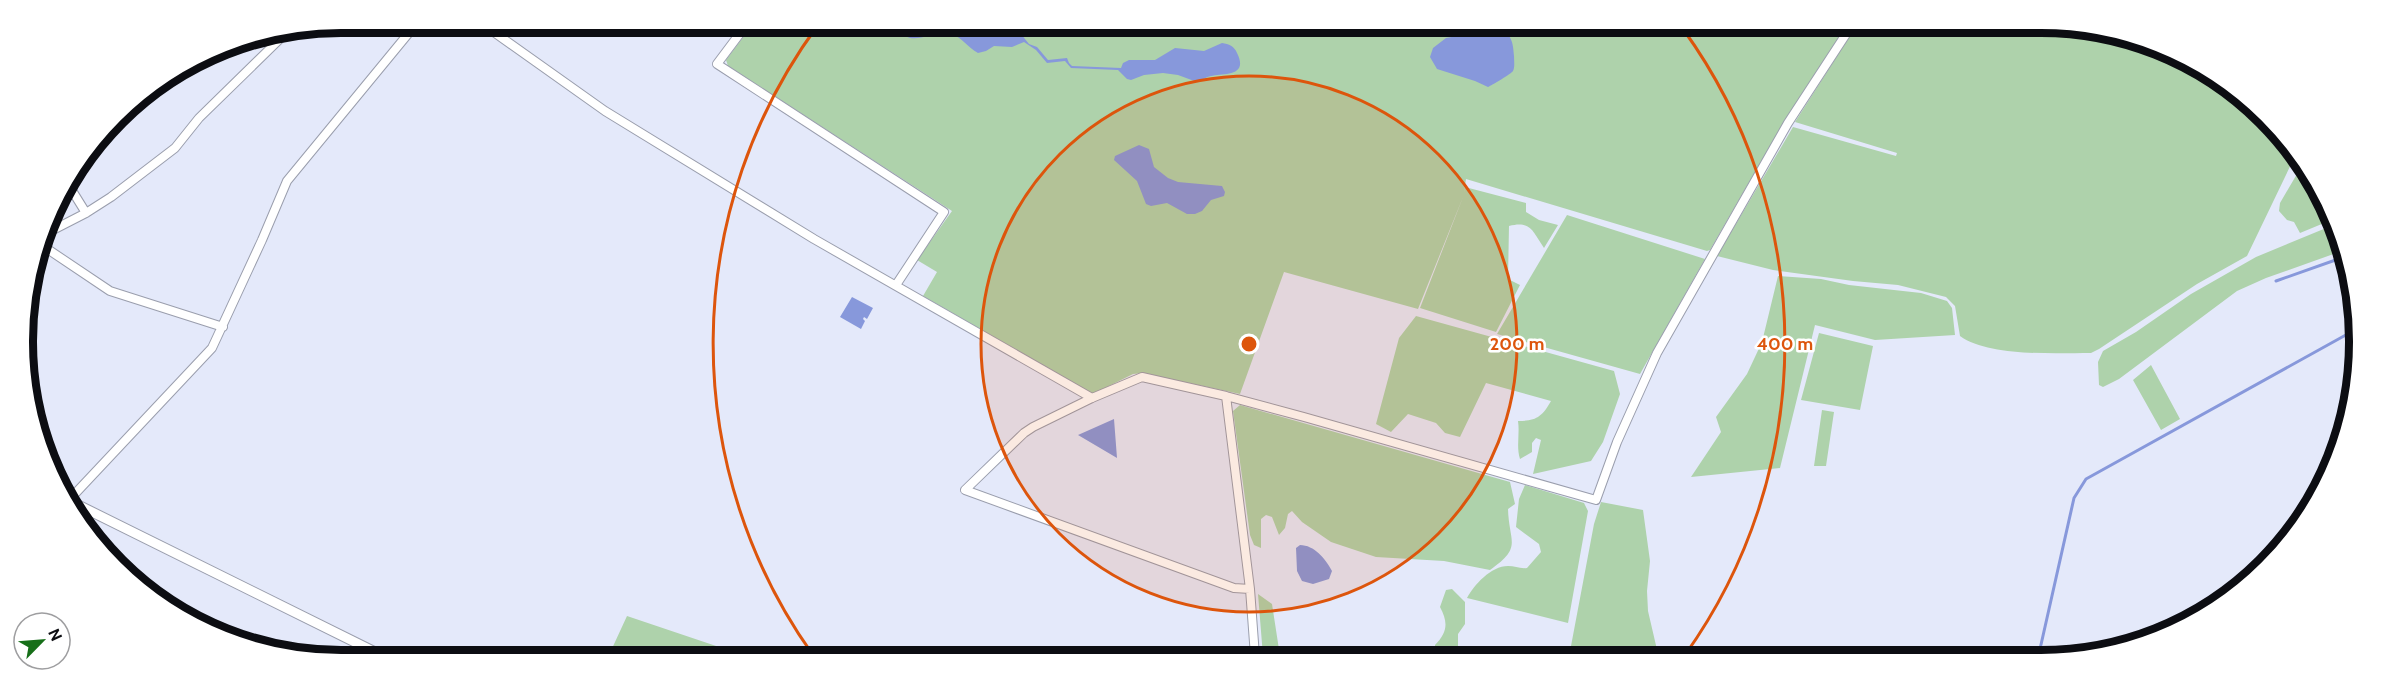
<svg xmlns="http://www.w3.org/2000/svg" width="2382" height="683" viewBox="0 0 2382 683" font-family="Cabin,sans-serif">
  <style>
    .green { fill: #aed2ab }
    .water { fill: #8798db }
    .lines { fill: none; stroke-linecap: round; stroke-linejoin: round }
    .stream { stroke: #8798db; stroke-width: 3 }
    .minor-casing { stroke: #9a9ead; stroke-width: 10 }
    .tertiary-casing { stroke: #9a9ead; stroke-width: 11 }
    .minor { stroke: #fff; stroke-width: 8 }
    .tertiary { stroke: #fff; stroke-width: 9 }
    .ring { fill: none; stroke: #dd550c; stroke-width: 3 }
    .rim { fill: none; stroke: #0c0d12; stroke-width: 8 }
    .centre { fill: #dd550c; stroke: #fff; stroke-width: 3 }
    .ring-label { font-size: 18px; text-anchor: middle; font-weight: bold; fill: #dd550c; stroke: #fff; stroke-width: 5; stroke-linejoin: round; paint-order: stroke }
  </style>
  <rect width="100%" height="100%" fill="#e4e9fa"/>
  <path class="green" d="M 753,24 L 1845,28 L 1785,120 L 1710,250 L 1707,251 L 1466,179 L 1464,193 L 1465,187 L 1526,203 L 1526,212 L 1539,220 L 1558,225 L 1544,248 C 1533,232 1531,220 1509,226 L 1508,279 L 1520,285 L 1496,332 L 1420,308 L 1463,197 L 1418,309 L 1284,272 L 1240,394 L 1143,373 L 1133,374 L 1093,394 L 923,296 L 937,272 L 917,260 L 952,211 L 728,66 L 726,60 Z
    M 1855,28 L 2102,29 L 2217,76 L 2296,154 L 2247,256 L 2197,284 L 2099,349 L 2091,353 C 2056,353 1989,357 1960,336 L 1955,306 L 1946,297 L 1898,285 L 1853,281 L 1773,270 L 1717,256 L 1793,127 L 1896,156 L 1897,153 L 1795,122 Z
    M 2297,174 L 2313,182 L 2329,221 L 2300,233 L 2294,222 L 2287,220 L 2279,211 L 2280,203 Z
    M 1567,215 L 1705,259 L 1640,374 L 1497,334 Z
    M 2331,226 L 2342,251 L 2266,278 L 2237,291 L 2119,379 L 2103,387 L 2099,385 L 2098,362 L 2103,351 L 2136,332 L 2191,294 L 2256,257 Z
    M 1778,276 L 1821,279 L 1849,285 L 1921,293 L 1947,301 L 1952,308 L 1955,335 L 1875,340 L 1815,325 L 1780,468 L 1691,477 L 1721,432 L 1716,417 L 1747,374 L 1762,342 Z
    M 1416,316 L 1614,371 L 1620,394 L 1603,442 L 1591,461 L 1533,474 L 1541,440 L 1536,438 L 1532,443 L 1532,452 L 1520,459 C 1516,446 1520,434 1518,421 C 1536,421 1542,417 1551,401 L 1486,383 L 1460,437 L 1445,433 L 1436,423 L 1408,414 L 1391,432 L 1376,424 L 1399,338 Z
    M 1819,333 L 1873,346 L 1860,410 L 1801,400 Z
    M 2151,365 L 2180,419 L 2161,430 L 2133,380 Z
    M 1240,405 L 1510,482 L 1515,504 L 1508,509 C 1509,543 1523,547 1490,570 L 1444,561 L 1376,557 L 1331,542 L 1302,522 L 1292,511 L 1288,514 L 1285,528 L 1279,535 L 1272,517 L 1266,515 L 1261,519 L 1261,548 L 1254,545 L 1250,535 L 1233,411 Z
    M 1822,410 L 1834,412 L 1826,466 L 1814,466 Z
    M 1525,485 L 1584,503 L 1588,511 L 1568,623 L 1467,598 C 1474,585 1491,566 1508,566 C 1515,566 1520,569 1527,568 L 1541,552 L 1539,544 L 1516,527 L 1519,499 Z
    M 1601,502 L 1643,510 L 1650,561 L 1647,591 L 1648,611 L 1658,654 L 1652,657 L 1571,646 L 1594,524 Z
    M 1452,589 L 1465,602 L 1465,624 L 1458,634 L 1458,652 L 1461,657 L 1435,657 L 1435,645 C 1448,632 1448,622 1440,607 L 1446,590 Z
    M 1258,594 L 1272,604 L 1280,656 L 1263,656 Z
    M 627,616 L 725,649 L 722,655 L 609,655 Z
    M 1571,647 L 1637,657 L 1570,657 Z"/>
  <path class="water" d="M 895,24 L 975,25 L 981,33 L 990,36 L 1007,28 L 1017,29 L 1029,44 L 1037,47 L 1048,60 L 1067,58 L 1069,63 L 1072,66 L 1121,68 L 1123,63 L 1129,60 L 1155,60 L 1175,48 L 1204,51 L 1222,43 C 1229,44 1234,46 1237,53 C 1249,77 1223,73 1211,76 C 1206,77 1202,80 1197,82 L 1178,75 L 1163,73 L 1144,75 L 1131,80 L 1127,79 L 1118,70 L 1071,68 L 1065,61 L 1047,63 L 1036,50 L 1024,42 L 1012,47 L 994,46 L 986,51 L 978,53 C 968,48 962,37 951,34 C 929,28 911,53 895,24 Z
    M 1498,29 C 1512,33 1513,43 1514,56 C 1514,61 1515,67 1513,71 C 1512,73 1491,86 1488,87 L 1475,81 L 1437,69 L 1430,57 L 1433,48 L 1446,38 Z
    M 1139,145 L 1149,149 L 1154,167 L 1168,178 L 1178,182 L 1222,186 L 1225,192 L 1224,196 L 1211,200 L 1202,211 L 1195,214 L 1187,214 L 1167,203 L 1151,206 L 1146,204 L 1137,181 L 1114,160 L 1115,156 Z
    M 852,297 L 873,308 L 867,319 L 864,317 L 863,319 L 865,321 L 861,329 L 840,317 Z
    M 1114,419 L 1117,458 L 1078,435 Z
    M 1300,545 C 1314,545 1326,559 1332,571 L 1329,579 L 1313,584 L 1302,581 L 1297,571 L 1296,548 Z"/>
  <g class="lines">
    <path class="stream" d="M 2276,281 L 2344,257
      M 2038,658 L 2074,498 L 2086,479 L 2353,331"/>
    <g class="minor-casing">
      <path id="minor" d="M 481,23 L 605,111 L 814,239 L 1092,398
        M 747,24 L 717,64 L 944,212 L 896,285
        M 68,184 L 86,213
        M 47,233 L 86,213 L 111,197 L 175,148 L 199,118 L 285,34
        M 43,246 L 110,291 L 223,327
        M 1226,396 L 1250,589 L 1255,656
        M 70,499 L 212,348 L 262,240 L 287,181 L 417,23
        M 1250,589 L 1234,588 L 965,490 L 1024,433 L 1033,427 L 1092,398 L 1142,377 L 1226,396 L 1304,417 L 1596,500 L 1617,442 L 1657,353 L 1788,123 L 1850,28"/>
    </g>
    <g class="tertiary-casing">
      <path id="tertiary" d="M 72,502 L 381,655"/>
    </g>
    <use href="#minor" class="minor"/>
    <use href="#tertiary" class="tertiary"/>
  </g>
  <circle cx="1249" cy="344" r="268" fill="#dd550c" fill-opacity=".12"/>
  <g class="ring">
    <circle cx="1249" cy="344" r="268"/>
    <path d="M813 655A536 536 0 0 1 818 25M1683 29A536 536 0 0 1 1685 655"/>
  </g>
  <path d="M0 0H2382V683H0ZM341 33H2041A308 308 0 0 1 2349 341V342A308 308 0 0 1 2041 650H341A308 308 0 0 1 33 342V341A308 308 0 0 1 341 33Z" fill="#fff" fill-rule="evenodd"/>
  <path class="rim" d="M341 33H2041A308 308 0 0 1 2349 341V342A308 308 0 0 1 2041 650H341A308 308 0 0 1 33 342V341A308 308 0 0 1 341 33Z"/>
  <circle cx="1249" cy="344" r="9" class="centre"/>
  <g class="ring-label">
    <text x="1517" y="350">200 m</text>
    <text x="1785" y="350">400 m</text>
  </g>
  <g transform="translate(42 641) rotate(65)"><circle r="28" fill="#ffffff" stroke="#9e9ea0" stroke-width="1.5"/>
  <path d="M0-4.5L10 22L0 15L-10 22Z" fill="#176f19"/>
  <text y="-9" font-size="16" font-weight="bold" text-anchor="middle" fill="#0c0d12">N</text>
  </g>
</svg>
